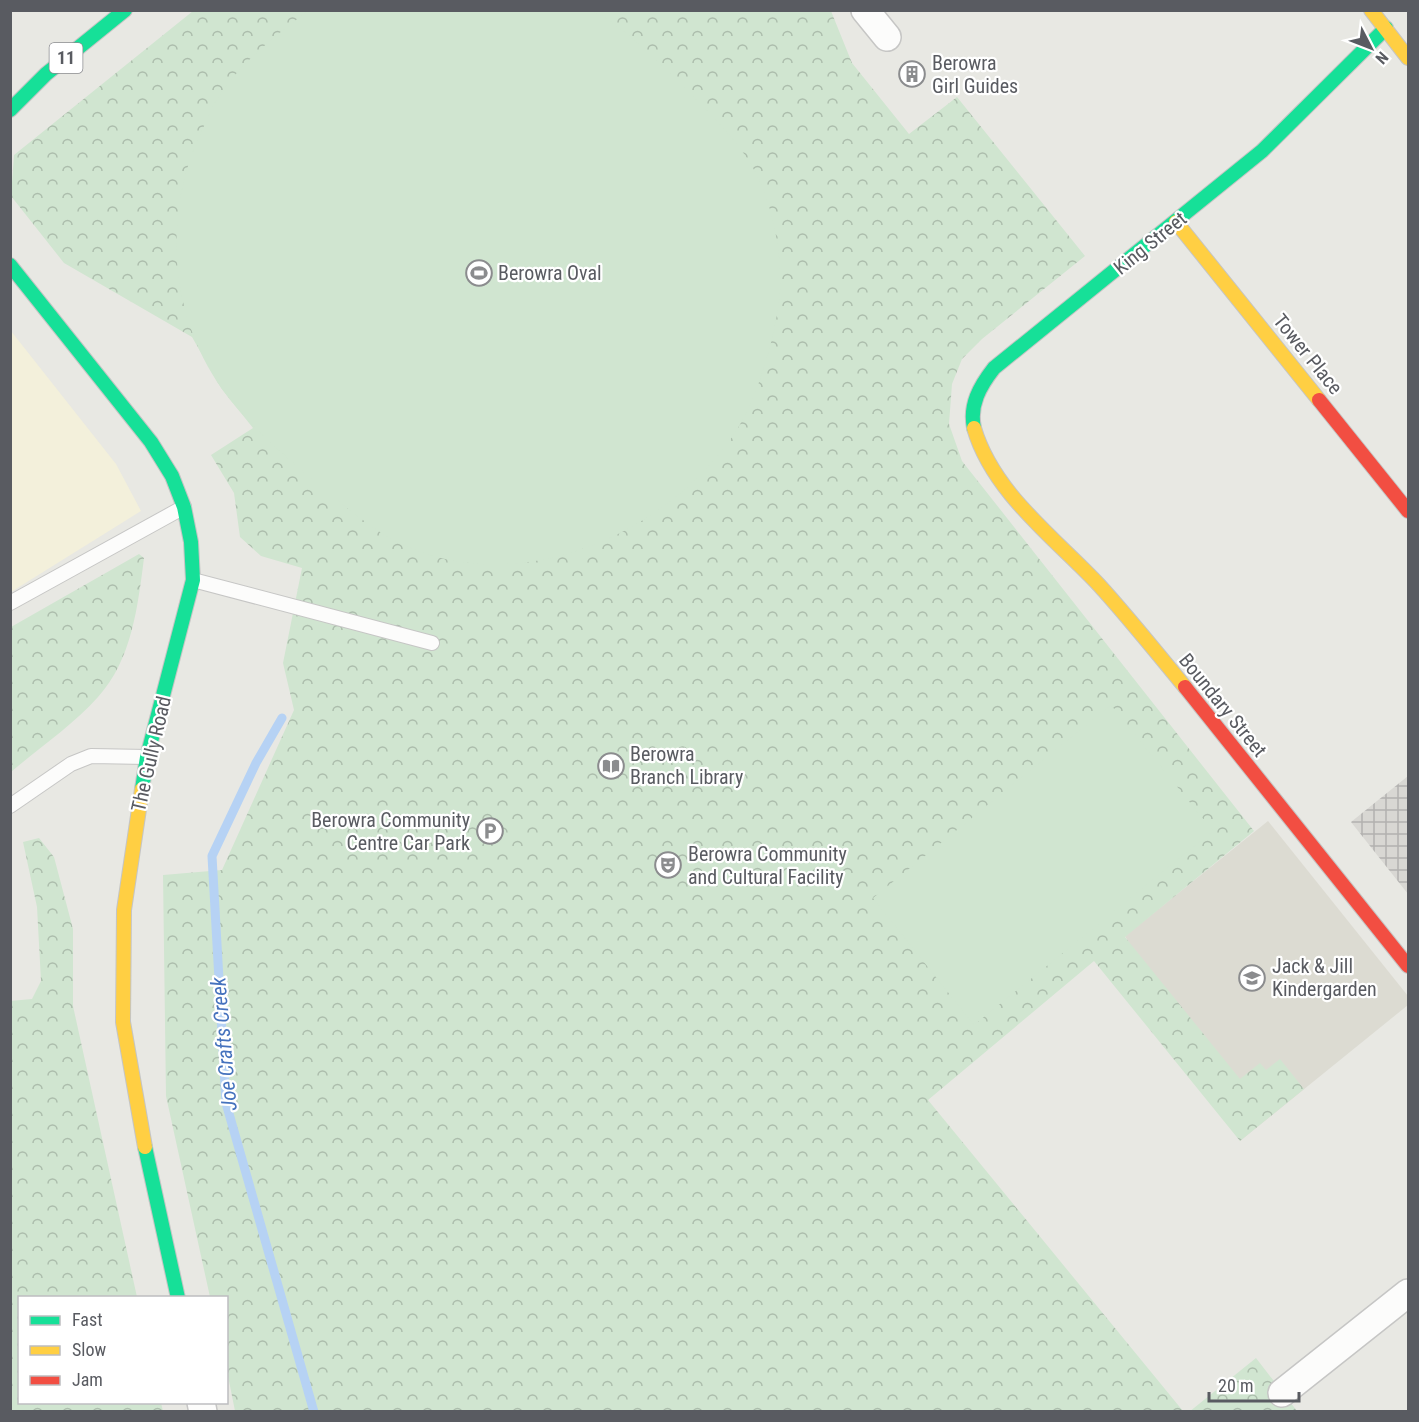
<svg xmlns="http://www.w3.org/2000/svg" width="1419" height="1422" viewBox="0 0 1419 1422" font-family="'Roboto Condensed',sans-serif">
  <style>
    .commercial { fill: #f3f0db }
    .industrial { fill: url(#industrial-grid) }
    .education { fill: #dcdbd2 }
    .forest { fill: url(#forest-crowns) }
    .pitch { fill: #d0e5d0 }
    .lines { fill: none; stroke-linecap: round; stroke-linejoin: round }
    .stream { stroke: #b6d2f4; stroke-width: 9 }
    .lane-casing { stroke: #c6c6c5; stroke-width: 16 }
    .street-casing { stroke: #c6c6c5; stroke-width: 30 }
    .fast-casing { stroke: #c5c5c4; stroke-width: 16 }
    .slow-casing { stroke: #c5c5c4; stroke-width: 16 }
    .jam-casing { stroke: #c5c5c4; stroke-width: 16 }
    .lane { stroke: #fcfcfb; stroke-width: 14 }
    .street { stroke: #fcfcfb; stroke-width: 27 }
    .fast { stroke: #16e098; stroke-width: 14 }
    .slow { stroke: #ffcf43; stroke-width: 14 }
    .jam { stroke: #f24e42; stroke-width: 14 }
    .labels { text-anchor: middle; stroke-width: 4.5; stroke-linejoin: round; paint-order: stroke }
    .shield { fill: #fff; stroke: #8b8c90; stroke-width: 1.5 }
    .shield-label { font-size: 18px; font-weight: bold; fill: #595b61 }
    .poi-label { font-size: 20px; fill: #595b61; stroke: #fff; text-anchor: start }
    .street-label { font-size: 20px; fill: #595b61; stroke: #fff }
    .water-label { font-size: 21px; font-style: italic; fill: #4572bd; stroke: #fff }
  </style>
  <defs>
    <pattern id="industrial-grid" width="8" height="8" patternUnits="userSpaceOnUse" patternTransform="scale(1.5)"><rect width="8" height="8" fill="#d8d7d3"/><path d="M0 4h8M4 0v8" fill="none" stroke="#b2b1af"/></pattern>
    <pattern id="forest-crowns" width="20" height="18" patternUnits="userSpaceOnUse" patternTransform="scale(1.5)"><rect width="20" height="18" fill="#d0e5d0"/><path d="M2 6a3 3 0 1 1 6 0M12 15a3 3 0 1 1 6 0" fill="none" stroke="#acbdac"/></pattern>
  </defs>
  <rect width="100%" height="100%" fill="#e8e8e3"/>
  <path class="commercial" d="M 11,331 L 116,464 L 141,511 L 11,592 Z"/>
  <path class="industrial" d="M 1408,776 L 1408,894 L 1351,822 Z"/>
  <path class="education" d="M 1268,821 L 1408,996 L 1408,1005 L 1240,1141 L 1125,936 Z"/>
  <path class="forest" d="M 193,11 L 831,11 L 852,63 L 909,134 L 957,97 L 1085,256 L 982,339 L 962,359 L 952,384 L 949,424 L 962,461 L 1254,831 L 1125,937 L 1240,1079 L 1260,1063 L 1266,1070 L 1280,1059 L 1304,1089 L 1240,1141 L 1094,961 L 928,1100 L 1183,1411 L 235,1411 L 227,1371 L 226,1298 L 210,1297 L 166,1096 L 163,875 L 222,870 L 294,710 L 283,663 L 302,568 L 261,556 L 240,537 L 234,493 L 211,455 L 253,428 L 221,388 L 192,337 L 64,263 L 11,196 L 14,155 Z
    M 139,554 L 144,558 C 138,605 132,660 98,697 C 73,725 39,748 11,772 L 11,627 Z
    M 39,838 L 54,857 L 73,929 L 73,1006 L 137,1297 L 20,1298 L 20,1402 L 161,1403 L 163,1411 L 11,1411 L 10,1001 L 32,999 L 41,981 L 37,907 L 23,842 Z
    M 1256,1358 L 1297,1411 L 1189,1412 Z"/>
  <path class="pitch" d="M 308,11 C 382,10 456,10 530,10 C 546,10 580,6 594,12 C 616,20 662,65 680,83 C 711,115 748,148 764,191 C 775,221 782,260 780,292 C 776,336 757,403 730,440 C 658,540 511,600 395,541 C 365,525 325,490 299,468 C 271,443 244,420 222,389 C 168,312 162,210 204,126 C 209,115 214,102 221,93 C 244,60 276,35 308,11 Z
    M 1111,705 L 1213,831 L 974,1025 L 873,898 Z"/>
  <g class="lines">
    <path class="stream" d="M 282,718 L 256,763 L 212,856 L 226,1103 L 314,1412"/>
    <g class="lane-casing">
      <path id="lane" d="M 193,580 L 432,643
        M 10,603 L 184,507
        M 10,806 L 71,764 L 91,756 L 147,757"/>
    </g>
    <g class="street-casing">
      <path id="street" d="M 865,10 L 887,37
        M 1282,1393 L 1408,1293
        M 201,1402 L 203,1412"/>
    </g>
    <g class="fast-casing">
      <path id="fast" d="M 10,110 L 46,74 L 125,10
        M 10,265 L 151,442 L 172,476 L 184,507 L 191,542 L 193,580 L 147,757 L 142,789
        M 974,428 C 969,405 980,386 994,368 L 1262,151 L 1386,28
        M 145,1147 L 178,1298"/>
    </g>
    <g class="slow-casing">
      <path id="slow" d="M 1371,10 L 1408,58
        M 1176,222 L 1319,400
        M 974,428 C 993,493 1055,538 1099,585 C 1129,618 1157,653 1185,687
        M 142,789 L 124,910 L 123,1022 L 145,1147"/>
    </g>
    <g class="jam-casing">
      <path id="jam" d="M 1319,400 L 1408,511
        M 1185,687 L 1408,966"/>
    </g>
    <use href="#lane" class="lane"/>
    <use href="#street" class="street"/>
    <use href="#fast" class="fast"/>
    <use href="#slow" class="slow"/>
    <use href="#jam" class="jam"/>
  </g>
  <defs>
    <g id="building-ring" transform="scale(1.35)"><circle r="9.5" fill="#fff" stroke="#8b8c8e" stroke-width="1.5"/><path d="M-4-6H4V6H1V3H-1V6H-4ZM-2.5-4.3h1.7v1.8h-1.7ZM.8-4.3h1.7v1.8H.8ZM-2.5-1h1.7V.8h-1.7ZM.8-1h1.7V.8H.8Z" fill="#8b8c8e"/></g>
    <g id="stadium-ring" transform="scale(1.35)"><circle r="9.5" fill="#fff" stroke="#8b8c8e" stroke-width="1.5"/><path d="M0-5a6.5 5 0 1 0 0 10a6.5 5 0 1 0 0-10ZM-3.5-1.8h7v3.6h-7Z" fill="#8b8c8e"/></g>
    <g id="library-ring" transform="scale(1.35)"><circle r="9.5" fill="#fff" stroke="#8b8c8e" stroke-width="1.5"/><path d="M-6-4Q-3-5.5-.7-3.5V5Q-3 3-6 4ZM6-4Q3-5.5 .7-3.5V5Q3 3 6 4Z" fill="#8b8c8e"/></g>
    <g id="parking-ring" transform="scale(1.35)"><circle r="9.5" fill="#fff" stroke="#8b8c8e" stroke-width="1.5"/><path d="M-3.5-5.5H1a3.5 3.5 0 0 1 0 7H-1V5.5H-3.5ZM-1-3.4V-.6H.8a1.4 1.4 0 0 0 0-2.8Z" fill="#8b8c8e"/></g>
    <g id="theatre-ring" transform="scale(1.35)"><circle r="9.5" fill="#fff" stroke="#8b8c8e" stroke-width="1.5"/><path d="M-5-5.5Q0-4 5-5.5V0Q5 5 0 6Q-5 5-5 0ZM-3.3-2.5H-1v1.5H-3.3ZM1-2.5H3.3v1.5H1ZM-2.8 1Q0 5.5 2.8 1Z" fill="#8b8c8e"/></g>
    <g id="school-ring" transform="scale(1.35)"><circle r="9.5" fill="#fff" stroke="#8b8c8e" stroke-width="1.5"/><path d="M0-5L7-2L0 1L-7-2ZM-4 1L0 2.5L4 1V4Q0 6-4 4Z" fill="#8b8c8e"/></g>
  </defs>
  <g fill-rule="evenodd">
    <use href="#building-ring" x="912" y="74"/>
    <use href="#stadium-ring" x="479" y="273"/>
    <use href="#library-ring" x="611" y="766"/>
    <use href="#parking-ring" x="490" y="831"/>
    <use href="#theatre-ring" x="668" y="865"/>
    <use href="#school-ring" x="1252" y="978"/>
  </g>
  <g class="labels">
    <rect class="shield" x="49.5" y="43" width="33" height="30" rx="4.5"/>
    <g class="shield-label">
      <text x="66" y="64">11</text>
    </g>
    <g class="poi-label">
      <text x="932" y="70">Berowra<tspan x="932" dy="23">Girl Guides</tspan></text>
      <text x="498" y="280">Berowra Oval</text>
      <text x="630" y="761">Berowra<tspan x="630" dy="23">Branch Library</tspan></text>
      <text x="470" y="827" text-anchor="end">Berowra Community<tspan x="470" dy="23">Centre Car Park</tspan></text>
      <text x="688" y="861">Berowra Community<tspan x="688" dy="23">and Cultural Facility</tspan></text>
      <text x="1272" y="973">Jack &amp; Jill<tspan x="1272" dy="23">Kindergarden</tspan></text>
    </g>
    <g class="street-label">
      <text transform="translate(1150 243) rotate(-39)" y="7">King Street</text>
      <text transform="translate(1308 354) rotate(51)" y="7">Tower Place</text>
      <text transform="translate(1223 705) rotate(51)" y="7">Boundary Street</text>
      <text transform="translate(151 754) rotate(-77)" y="7">The Gully Road</text>
    </g>
    <g class="water-label">
      <text transform="translate(224 1044) rotate(-95)" y="7">Joe Crafts Creek</text>
    </g>
  </g>
  <rect width="1419" height="1422" fill="none" stroke="#595b61" stroke-width="24"/>
  <rect x="18" y="1296" width="210" height="108" fill="#ffffff" stroke="#bdbdc0" stroke-width="1.5"/>
  <rect x="30" y="1316" width="30" height="9" fill="#16e098" stroke="#bdbdc0" stroke-width="1.5"/>
  <text x="72" y="1326" font-size="18" fill="#595b61">Fast</text>
  <rect x="30" y="1346" width="30" height="9" fill="#ffcf43" stroke="#bdbdc0" stroke-width="1.5"/>
  <text x="72" y="1356" font-size="18" fill="#595b61">Slow</text>
  <rect x="30" y="1376" width="30" height="9" fill="#f24e42" stroke="#bdbdc0" stroke-width="1.5"/>
  <text x="72" y="1386" font-size="18" fill="#595b61">Jam</text>
  <g transform="translate(1371 48) rotate(132)" stroke="#ffffff" stroke-width="4.5" paint-order="stroke">
  <path d="M0-4.5L10 22L0 15L-10 22Z" fill="#595b61"/>
  <text y="-9" font-size="16" font-weight="bold" text-anchor="middle" fill="#595b61">N</text>
  </g>
  <path d="M1209 1392v9h90v-9" fill="none" stroke="#595b61" stroke-width="3"/>
  <text x="1218" y="1392" font-size="18" fill="#595b61" stroke="#ffffff" stroke-width="4.5" paint-order="stroke">20 m</text>
</svg>
